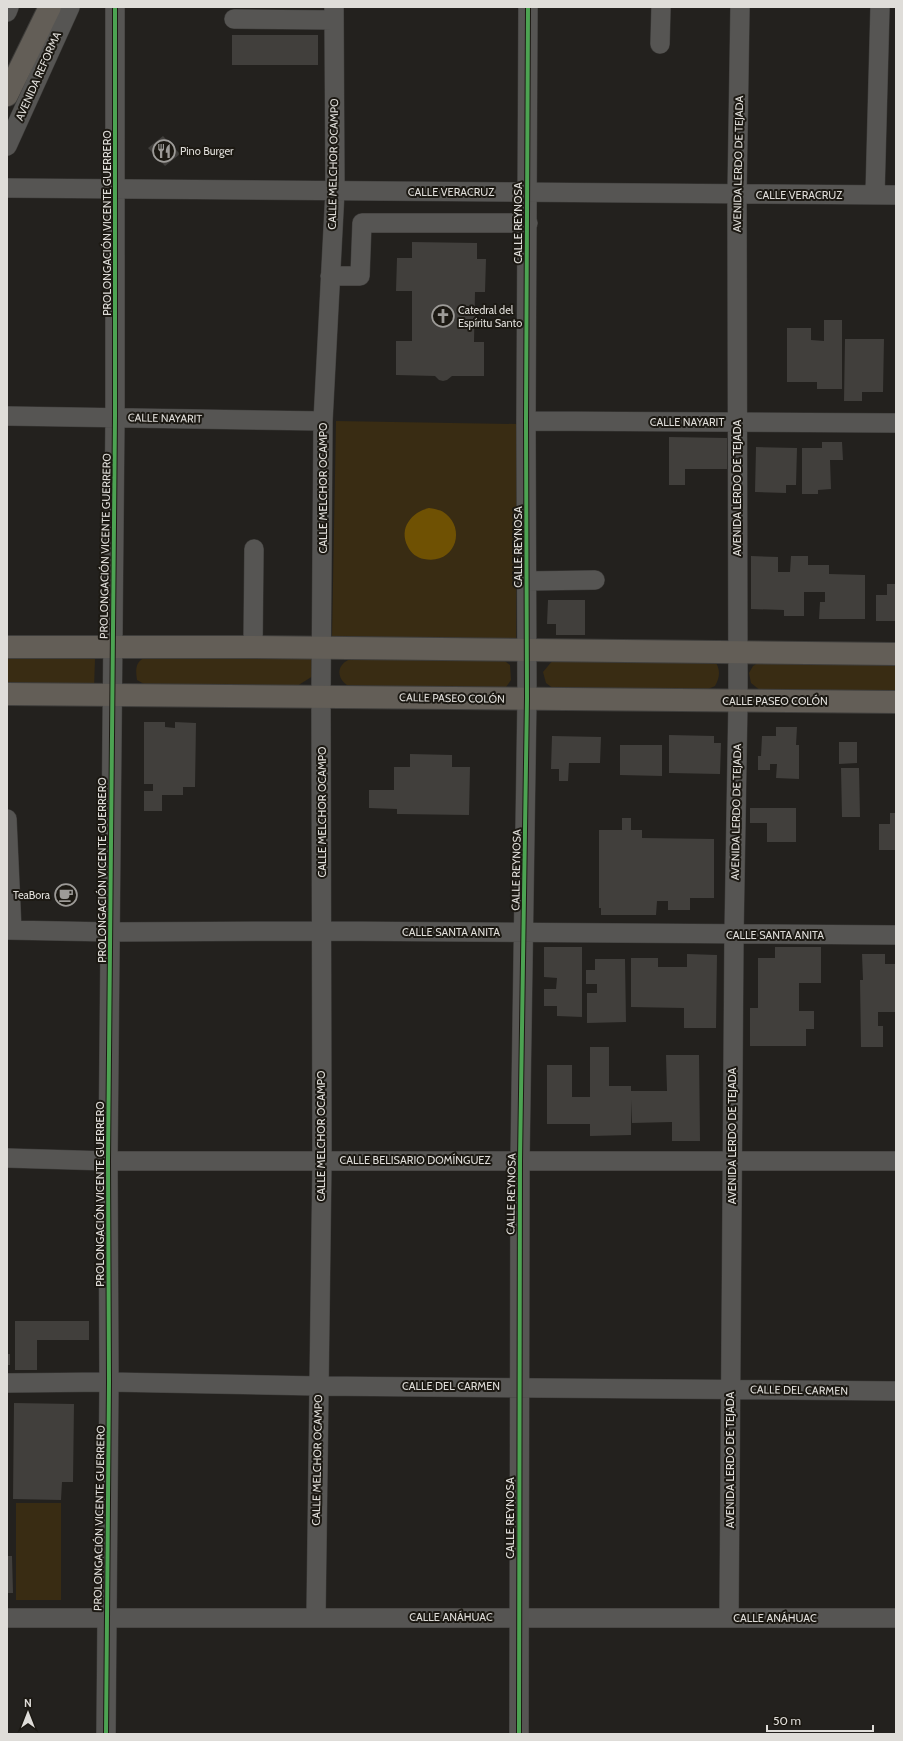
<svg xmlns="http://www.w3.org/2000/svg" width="903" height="1741" viewBox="0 0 903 1741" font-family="Cabin,sans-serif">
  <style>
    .green { fill: #392c13 }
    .water { fill: #6f5103 }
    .building { fill: #413f3c }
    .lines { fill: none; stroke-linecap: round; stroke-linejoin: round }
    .minor-casing { stroke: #3e3d3b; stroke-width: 20 }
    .major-casing { stroke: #3e3d3b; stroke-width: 24 }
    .minor { stroke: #565553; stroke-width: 19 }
    .major { stroke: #635e57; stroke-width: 22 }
    .cycleway-casing { stroke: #1c1913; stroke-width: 6 }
    .cycleway { stroke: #4ca352; stroke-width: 4 }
    .labels { text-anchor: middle; stroke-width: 4; stroke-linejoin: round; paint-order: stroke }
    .street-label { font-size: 11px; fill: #dfddd9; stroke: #1c1913 }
    .poi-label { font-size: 11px; fill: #dfddd9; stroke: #1c1913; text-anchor: start }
  </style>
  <rect width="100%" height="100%" fill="#23211e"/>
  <path class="green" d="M 336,421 L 517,424 L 516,640 L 332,637 Z
    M 149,656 L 310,657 L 314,661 L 313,676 L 297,686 L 146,685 L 137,680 C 135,667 136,660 149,656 Z
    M 7,658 L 95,659 L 94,689 L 7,689 Z
    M 353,658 L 502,659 L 510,665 L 511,680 L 506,687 L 499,690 L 352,688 C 336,681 334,664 353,658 Z
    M 553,660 L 714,660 C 721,669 720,677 715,686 L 706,690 L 554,689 L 546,683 L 543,672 Z
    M 761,661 L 896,661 L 896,692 L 761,691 L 751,683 L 749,673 L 753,666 Z
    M 16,1503 L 61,1503 L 61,1600 L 16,1600 Z"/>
  <path class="water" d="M 429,508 C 435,509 442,510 446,514 C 466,530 455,565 424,559 C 417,558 411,553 408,547 C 398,528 412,512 429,508 Z"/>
  <path class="building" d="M 232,35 L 318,35 L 318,65 L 232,65 Z
    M 163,136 L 180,154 L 165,166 L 148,148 Z
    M 412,242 L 477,243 L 477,259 L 486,259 L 485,292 L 475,292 L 474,342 L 484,342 L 484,376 L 452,376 L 447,380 L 443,381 L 439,380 L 435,376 L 396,375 L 396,341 L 412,341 L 412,291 L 396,291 L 397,258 L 412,258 Z
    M 824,320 L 842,320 L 842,389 L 817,389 L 817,382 L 787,382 L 787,328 L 811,328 L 811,340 L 824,341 Z
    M 845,339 L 884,339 L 883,392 L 862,392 L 862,401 L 844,401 Z
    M 669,437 L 727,438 L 727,469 L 685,469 L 685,485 L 669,485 Z
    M 822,442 L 842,442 L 843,460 L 830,460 L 831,489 L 818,490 L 818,494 L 802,494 L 802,448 L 822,448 Z
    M 756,447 L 797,448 L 796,485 L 786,485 L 786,493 L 755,492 Z
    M 751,556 L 778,557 L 778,572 L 790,572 L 791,556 L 808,556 L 808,565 L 829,565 L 829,574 L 865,575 L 865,619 L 819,619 L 820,602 L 825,602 L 825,592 L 804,592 L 804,616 L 784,616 L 784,610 L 751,609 Z
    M 887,584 L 896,584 L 896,621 L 876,621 L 876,595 L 887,595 Z
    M 548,600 L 585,600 L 585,635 L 556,635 L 556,624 L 547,624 Z
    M 144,722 L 165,722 L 165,727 L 175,728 L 175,722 L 196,723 L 195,787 L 183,787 L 183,795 L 162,795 L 162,811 L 144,811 L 144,791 L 153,791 L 153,784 L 144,784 Z
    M 776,727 L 797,727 L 796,745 L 799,745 L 799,779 L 776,778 L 777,764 L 770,764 L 770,770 L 758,770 L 758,756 L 761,756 L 762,736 L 776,736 Z
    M 669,735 L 714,736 L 714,743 L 721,743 L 720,774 L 669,773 Z
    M 552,736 L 601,737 L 600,763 L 569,763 L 568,781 L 559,781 L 559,769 L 551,769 Z
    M 839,742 L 857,742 L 857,763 L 839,764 Z
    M 620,745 L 662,745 L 662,776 L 620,775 Z
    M 410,754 L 452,755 L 452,767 L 470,767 L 469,815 L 397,814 L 397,809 L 369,808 L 369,790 L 394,790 L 394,767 L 410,767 Z
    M 841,768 L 859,768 L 860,817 L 842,817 Z
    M 750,808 L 796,808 L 796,842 L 767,842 L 767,823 L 750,823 Z
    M 890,813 L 896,813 L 896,850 L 879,850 L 879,824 L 890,824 Z
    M 622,818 L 631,818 L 631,830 L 642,830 L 642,838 L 714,839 L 714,898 L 690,898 L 690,910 L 668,910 L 668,901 L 657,901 L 656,915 L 601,915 L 601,908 L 599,908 L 599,830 L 622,830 Z
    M 544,947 L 582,947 L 582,1017 L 557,1016 L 557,1006 L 544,1006 L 544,989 L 556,989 L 557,978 L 544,977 Z
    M 775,947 L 821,947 L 821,983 L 799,983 L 799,1011 L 814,1011 L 814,1029 L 806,1029 L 806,1046 L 750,1046 L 750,1008 L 758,1008 L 758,958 L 775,958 Z
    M 687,954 L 717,955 L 716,1028 L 684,1028 L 684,1008 L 631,1007 L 631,958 L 658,958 L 658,967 L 687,967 Z
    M 862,954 L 885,954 L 885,964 L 896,964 L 896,1012 L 878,1012 L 878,1026 L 883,1026 L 883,1047 L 861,1047 L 860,980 L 863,980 Z
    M 595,959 L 625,959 L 626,1022 L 587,1023 L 587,993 L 597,993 L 597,984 L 586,984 L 586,970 L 595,970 Z
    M 590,1047 L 609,1047 L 609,1086 L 631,1086 L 631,1091 L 667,1091 L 666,1055 L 699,1055 L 700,1141 L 672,1141 L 672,1122 L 632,1123 L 631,1100 L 631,1135 L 590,1136 L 590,1124 L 547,1124 L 547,1065 L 572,1065 L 572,1097 L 590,1097 Z
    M 15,1321 L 89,1321 L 89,1340 L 37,1340 L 37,1370 L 15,1370 Z
    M 7,1354 L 10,1354 L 10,1365 L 7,1365 Z
    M 14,1403 L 74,1404 L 73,1482 L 62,1482 L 61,1500 L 13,1499 Z
    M 7,1556 L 12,1556 L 13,1593 L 7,1593 Z"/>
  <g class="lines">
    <g class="minor-casing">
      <path id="minor" d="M 7,12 L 9,7
        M 234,19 L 334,20
        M 660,44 L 661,7
        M 7,146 L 70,7
        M 7,188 L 896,195
        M 875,195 L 880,7
        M 330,276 L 360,276 L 362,223 L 528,223
        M 7,416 L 323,421
        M 526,421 L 896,423
        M 527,581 L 595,580
        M 253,647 L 254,549
        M 7,819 L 12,930
        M 7,930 L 111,932 L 323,931 L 896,935
        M 7,1158 L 108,1161 L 896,1161
        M 7,1383 L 109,1382 L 318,1386 L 896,1391
        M 316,1617 L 322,1160 L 321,696 L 323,421 L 335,191 L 334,7
        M 729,1617 L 734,935 L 738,701 L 737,195 L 740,7
        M 7,1618 L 896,1618
        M 106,1734 L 109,1382 L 108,1161 L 115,417 L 115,7
        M 519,1734 L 520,1160 L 527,698 L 526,421 L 528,7"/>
    </g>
    <g class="major-casing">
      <path id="major" d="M 7,95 L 50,7
        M 7,647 L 253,647 L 896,654
        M 7,694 L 896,702"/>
    </g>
    <use href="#minor" class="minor"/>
    <use href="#major" class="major"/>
    <g class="cycleway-casing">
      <path id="cycleway" d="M 106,1734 L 109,1382 L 108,1161 L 115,417 L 115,7
        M 519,1734 L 520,1160 L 527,698 L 526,421 L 528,7"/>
    </g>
    <use href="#cycleway" class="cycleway"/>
  </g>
  <defs>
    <g id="restaurant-ring" transform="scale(1.15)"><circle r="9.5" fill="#1c1913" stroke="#9d9b98" stroke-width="1.5"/><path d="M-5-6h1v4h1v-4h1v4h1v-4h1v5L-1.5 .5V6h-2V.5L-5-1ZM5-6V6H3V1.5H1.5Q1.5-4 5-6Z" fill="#9d9b98"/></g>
    <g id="church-ring" transform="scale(1.15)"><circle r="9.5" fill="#1c1913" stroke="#9d9b98" stroke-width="1.5"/><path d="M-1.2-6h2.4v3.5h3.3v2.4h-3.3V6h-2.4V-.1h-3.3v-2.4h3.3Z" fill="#9d9b98"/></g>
    <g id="cafe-ring" transform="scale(1.15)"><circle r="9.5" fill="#1c1913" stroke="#9d9b98" stroke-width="1.5"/><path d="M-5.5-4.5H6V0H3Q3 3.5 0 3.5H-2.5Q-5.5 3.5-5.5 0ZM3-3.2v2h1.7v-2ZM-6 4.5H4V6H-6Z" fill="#9d9b98"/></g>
  </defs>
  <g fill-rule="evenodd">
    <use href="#restaurant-ring" x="164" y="151"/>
    <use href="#church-ring" x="443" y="316"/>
    <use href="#cafe-ring" x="66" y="895"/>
  </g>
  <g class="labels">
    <g class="street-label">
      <text transform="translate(38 76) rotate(-66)" y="4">AVENIDA REFORMA</text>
      <text transform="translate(333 164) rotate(-89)" y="4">CALLE MELCHOR OCAMPO</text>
      <text transform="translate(738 164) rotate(-89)" y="4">AVENIDA LERDO DE TEJADA</text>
      <text x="451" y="196">CALLE VERACRUZ</text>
      <text x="799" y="199">CALLE VERACRUZ</text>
      <text transform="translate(107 223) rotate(-90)" y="4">PROLONGACIÓN VICENTE GUERRERO</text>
      <text transform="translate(518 223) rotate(-90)" y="4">CALLE REYNOSA</text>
      <text transform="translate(165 418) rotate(1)" y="4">CALLE NAYARIT</text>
      <text x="687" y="426">CALLE NAYARIT</text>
      <text transform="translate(323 488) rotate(-90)" y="4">CALLE MELCHOR OCAMPO</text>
      <text transform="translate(737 488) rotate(-90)" y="4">AVENIDA LERDO DE TEJADA</text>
      <text transform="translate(105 546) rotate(-89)" y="4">PROLONGACIÓN VICENTE GUERRERO</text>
      <text transform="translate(518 547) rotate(-90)" y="4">CALLE REYNOSA</text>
      <text transform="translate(452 698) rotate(1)" y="4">CALLE PASEO COLÓN</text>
      <text x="775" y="705">CALLE PASEO COLÓN</text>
      <text transform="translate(322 812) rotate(-90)" y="4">CALLE MELCHOR OCAMPO</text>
      <text transform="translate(736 812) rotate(-89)" y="4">AVENIDA LERDO DE TEJADA</text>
      <text transform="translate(102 870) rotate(-90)" y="4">PROLONGACIÓN VICENTE GUERRERO</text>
      <text transform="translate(516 870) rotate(-89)" y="4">CALLE REYNOSA</text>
      <text x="451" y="936">CALLE SANTA ANITA</text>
      <text x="775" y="939">CALLE SANTA ANITA</text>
      <text transform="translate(321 1136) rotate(-90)" y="4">CALLE MELCHOR OCAMPO</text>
      <text transform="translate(732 1136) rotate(-90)" y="4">AVENIDA LERDO DE TEJADA</text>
      <text x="415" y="1164">CALLE BELISARIO DOMÍNGUEZ</text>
      <text transform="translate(100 1194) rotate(-90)" y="4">PROLONGACIÓN VICENTE GUERRERO</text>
      <text transform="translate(511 1194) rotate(-89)" y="4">CALLE REYNOSA</text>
      <text x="451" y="1390">CALLE DEL CARMEN</text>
      <text transform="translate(799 1390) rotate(1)" y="4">CALLE DEL CARMEN</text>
      <text transform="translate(317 1460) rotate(-89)" y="4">CALLE MELCHOR OCAMPO</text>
      <text transform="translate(730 1460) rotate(-90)" y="4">AVENIDA LERDO DE TEJADA</text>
      <text transform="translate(99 1518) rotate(-89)" y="4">PROLONGACIÓN VICENTE GUERRERO</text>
      <text transform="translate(510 1518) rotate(-90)" y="4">CALLE REYNOSA</text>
      <text x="451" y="1621">CALLE ANÁHUAC</text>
      <text x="775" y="1622">CALLE ANÁHUAC</text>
    </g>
    <g class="poi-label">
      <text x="180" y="155">Pino Burger</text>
      <text x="458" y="314">Catedral del<tspan x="458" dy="13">Espíritu Santo</tspan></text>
      <text x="50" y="899" text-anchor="end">TeaBora</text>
    </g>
  </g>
  <rect width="903" height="1741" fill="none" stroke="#dfddd9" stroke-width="16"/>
  <g transform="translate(28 1713)" stroke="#1c1913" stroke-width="3" paint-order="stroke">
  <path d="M0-3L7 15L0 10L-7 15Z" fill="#dfddd9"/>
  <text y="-6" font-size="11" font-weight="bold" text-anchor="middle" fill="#dfddd9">N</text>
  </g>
  <path d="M767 1725v6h106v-6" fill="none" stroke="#dfddd9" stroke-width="2"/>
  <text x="773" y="1725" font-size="12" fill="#dfddd9" stroke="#1c1913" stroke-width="3" paint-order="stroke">50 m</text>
</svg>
